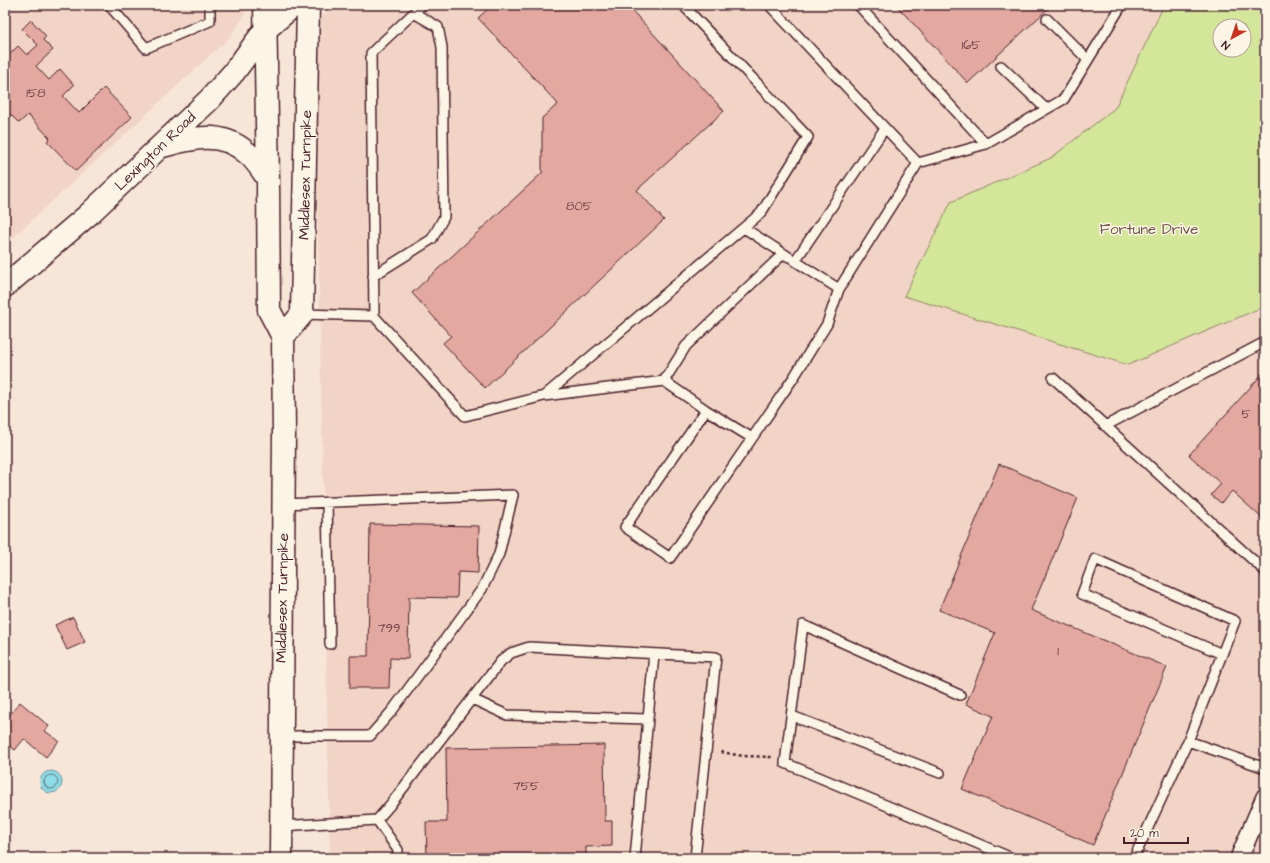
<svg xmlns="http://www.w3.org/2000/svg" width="1270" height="863" viewBox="0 0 1270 863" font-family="'Architects Daughter',sans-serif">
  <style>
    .built { fill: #f1d4c6 }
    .green { fill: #d4e69a; stroke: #8f8262; fill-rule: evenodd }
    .water { fill: #8cdde8; stroke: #72919c }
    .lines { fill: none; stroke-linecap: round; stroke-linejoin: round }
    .shore { stroke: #646b77; stroke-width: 1 }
    .building { fill: #e3a9a0; stroke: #4a1f2b }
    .lane-casing { stroke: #4a1f2b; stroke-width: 12 }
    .street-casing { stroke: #4a1f2b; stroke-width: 20 }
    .secondary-casing { stroke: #4a1f2b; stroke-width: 25 }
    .path { stroke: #4a1f2b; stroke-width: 2.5; stroke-dasharray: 3 3; stroke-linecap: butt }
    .lane { stroke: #fcf5e5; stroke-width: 9 }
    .street { stroke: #fcf5e5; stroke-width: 17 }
    .secondary { stroke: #fcf5e5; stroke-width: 22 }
    .labels { text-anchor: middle; stroke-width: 3; stroke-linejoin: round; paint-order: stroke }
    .number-label { font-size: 13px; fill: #704248 }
    .street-label { font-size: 15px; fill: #4a1f2b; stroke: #fcf5e5 }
    .park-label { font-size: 15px; fill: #6c5147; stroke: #fcf5e5 }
  </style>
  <rect width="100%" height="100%" fill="#f7e6d7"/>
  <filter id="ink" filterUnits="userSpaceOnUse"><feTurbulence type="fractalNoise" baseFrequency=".025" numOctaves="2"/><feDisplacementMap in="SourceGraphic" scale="8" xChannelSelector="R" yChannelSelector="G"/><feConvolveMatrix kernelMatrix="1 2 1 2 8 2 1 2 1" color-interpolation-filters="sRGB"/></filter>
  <g filter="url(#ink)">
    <path class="built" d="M 5,5 L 248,5 L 243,18 L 229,38 L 5,245 Z
      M 335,5 L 1164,5 L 1115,108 L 1051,158 L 951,202 L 1128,365 L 1265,306 L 1265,858 L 330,858 L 314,24 Z"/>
    <path class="green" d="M 1164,5 L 1265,5 L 1265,306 L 1128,365 L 904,296 L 951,202 L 1051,158 L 1115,108 ZM 1220,26 L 1244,26 L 1244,50 L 1220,50 Z"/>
    <path class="water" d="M40 782a11 11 0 1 1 22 0a11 11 0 1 1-22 0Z"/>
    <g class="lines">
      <path class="shore" d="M44 782a7 7 0 1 1 14 0a7 7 0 1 1-14 0Z"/>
    </g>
    <path class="building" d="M 492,5 L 627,5 L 724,111 L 637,190 L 664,220 L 485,388 L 443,343 L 451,336 L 412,293 L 542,173 L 542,118 L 558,104 L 478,18 Z
      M 896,5 L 1052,5 L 968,83 Z
      M 31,20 L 46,36 L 43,40 L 53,50 L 36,66 L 49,80 L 60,69 L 74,85 L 63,96 L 79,113 L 104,88 L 132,117 L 76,171 L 47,141 L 50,138 L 28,115 L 19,123 L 5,109 L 5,59 L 18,46 L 27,55 L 38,45 L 22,29 Z
      M 1265,371 L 1265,518 L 1263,519 L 1232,491 L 1221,503 L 1211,495 L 1221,484 L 1189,455 Z
      M 999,464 L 1078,498 L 1031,610 L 1167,667 L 1093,845 L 962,789 L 993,716 L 966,704 L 995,633 L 939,610 Z
      M 370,524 L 479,526 L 478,573 L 458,572 L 457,598 L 409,597 L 408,659 L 390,658 L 389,688 L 350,688 L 350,656 L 368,656 Z
      M 73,617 L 85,642 L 67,650 L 55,625 Z
      M 20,702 L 49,726 L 45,731 L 59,741 L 46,757 L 24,739 L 15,750 L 5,742 L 5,721 Z
      M 604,745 L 605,821 L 612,821 L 612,846 L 586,847 L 586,858 L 427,858 L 426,822 L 447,822 L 446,748 Z"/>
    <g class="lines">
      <g class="lane-casing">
        <path id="lane" d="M 109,5 L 146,48 L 210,21 L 210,5
          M 422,5 L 371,53 L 374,316 L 465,416 L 544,396
          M 683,5 L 808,137 L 761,213 L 544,396 L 664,381 L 706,410 L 625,527 L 670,558 L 794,377 L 827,324 L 839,289 L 918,163 L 769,5
          M 858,5 L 986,144 L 1064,99 L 1120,8 L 1117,5
          M 1047,19 L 1088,60
          M 1001,66 L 1046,109
          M 918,163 L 986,144
          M 744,228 L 789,257
          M 373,276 L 432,239 L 444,217 L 442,47 L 438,27 L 414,13
          M 839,289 L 795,261 L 885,128
          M 302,314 L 374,316
          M 1053,378 L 1265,571
          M 664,381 L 686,346 L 783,254
          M 706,410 L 752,438
          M 1105,426 L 1265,342
          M 327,502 L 330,644
          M 960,695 L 803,625 L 785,763 L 1012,858
          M 472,699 L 507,715 L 648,719
          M 792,716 L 940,773
          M 282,736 L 370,736 L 392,711 L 482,589 L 499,554 L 513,495 L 283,504
          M 1188,741 L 1235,621 L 1095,559 L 1082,594 L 1222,654
          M 377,820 L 398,850 L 398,858
          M 281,826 L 377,820 L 390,805 L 501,661 L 511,653 L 529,647 L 716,657 L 695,858
          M 635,858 L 654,654
          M 1134,858 L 1188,741 L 1265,768"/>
      </g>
      <g class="street-casing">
        <path id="street" d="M 1239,858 L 1265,797"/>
      </g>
      <g class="secondary-casing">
        <path id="secondary" d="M 265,5 L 268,181 L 269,310 L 283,337 L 284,432 L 281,858
          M 163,146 C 192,138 221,130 247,153 C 256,160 262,170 268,179
          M 5,286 L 88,215 L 210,99 L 234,72 L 265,30 L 294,5
          M 283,337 L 302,314 L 308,5"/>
      </g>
      <path class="path" d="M 721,752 L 743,756 L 772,757"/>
      <use href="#lane" class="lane"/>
      <use href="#street" class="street"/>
      <use href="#secondary" class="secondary"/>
    </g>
  </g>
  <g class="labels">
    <g class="number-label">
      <text x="971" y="49">165</text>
      <text x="36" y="97">158</text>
      <text x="579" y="210">805</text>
      <text x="1246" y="418">5</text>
      <text x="389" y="632">799</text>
      <text x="1058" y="655">1</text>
      <text x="526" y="790">755</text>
    </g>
    <g class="street-label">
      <text transform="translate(155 151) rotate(-44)" y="5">Lexington Road</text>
      <text transform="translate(305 175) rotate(-89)" y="5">Middlesex Turnpike</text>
      <text transform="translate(282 598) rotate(-89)" y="5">Middlesex Turnpike</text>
    </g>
    <g class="park-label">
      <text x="1149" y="234">Fortune Drive</text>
    </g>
  </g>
  <rect width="1270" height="863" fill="none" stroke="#fcf5e5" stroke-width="20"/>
  <rect x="10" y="10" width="1250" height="843" fill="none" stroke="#4a1f2b" stroke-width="1.5" filter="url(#ink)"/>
  <g transform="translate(1232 38) rotate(220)"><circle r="19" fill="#fcf5e5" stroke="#b59f9b"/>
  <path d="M0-3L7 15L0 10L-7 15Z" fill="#c8321e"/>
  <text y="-6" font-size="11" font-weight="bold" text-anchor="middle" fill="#4a1f2b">N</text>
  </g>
  <path d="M1124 837v6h64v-6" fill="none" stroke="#4a1f2b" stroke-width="2"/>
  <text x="1130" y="837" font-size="12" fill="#4a1f2b" stroke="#fcf5e5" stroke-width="3" paint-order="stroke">20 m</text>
</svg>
